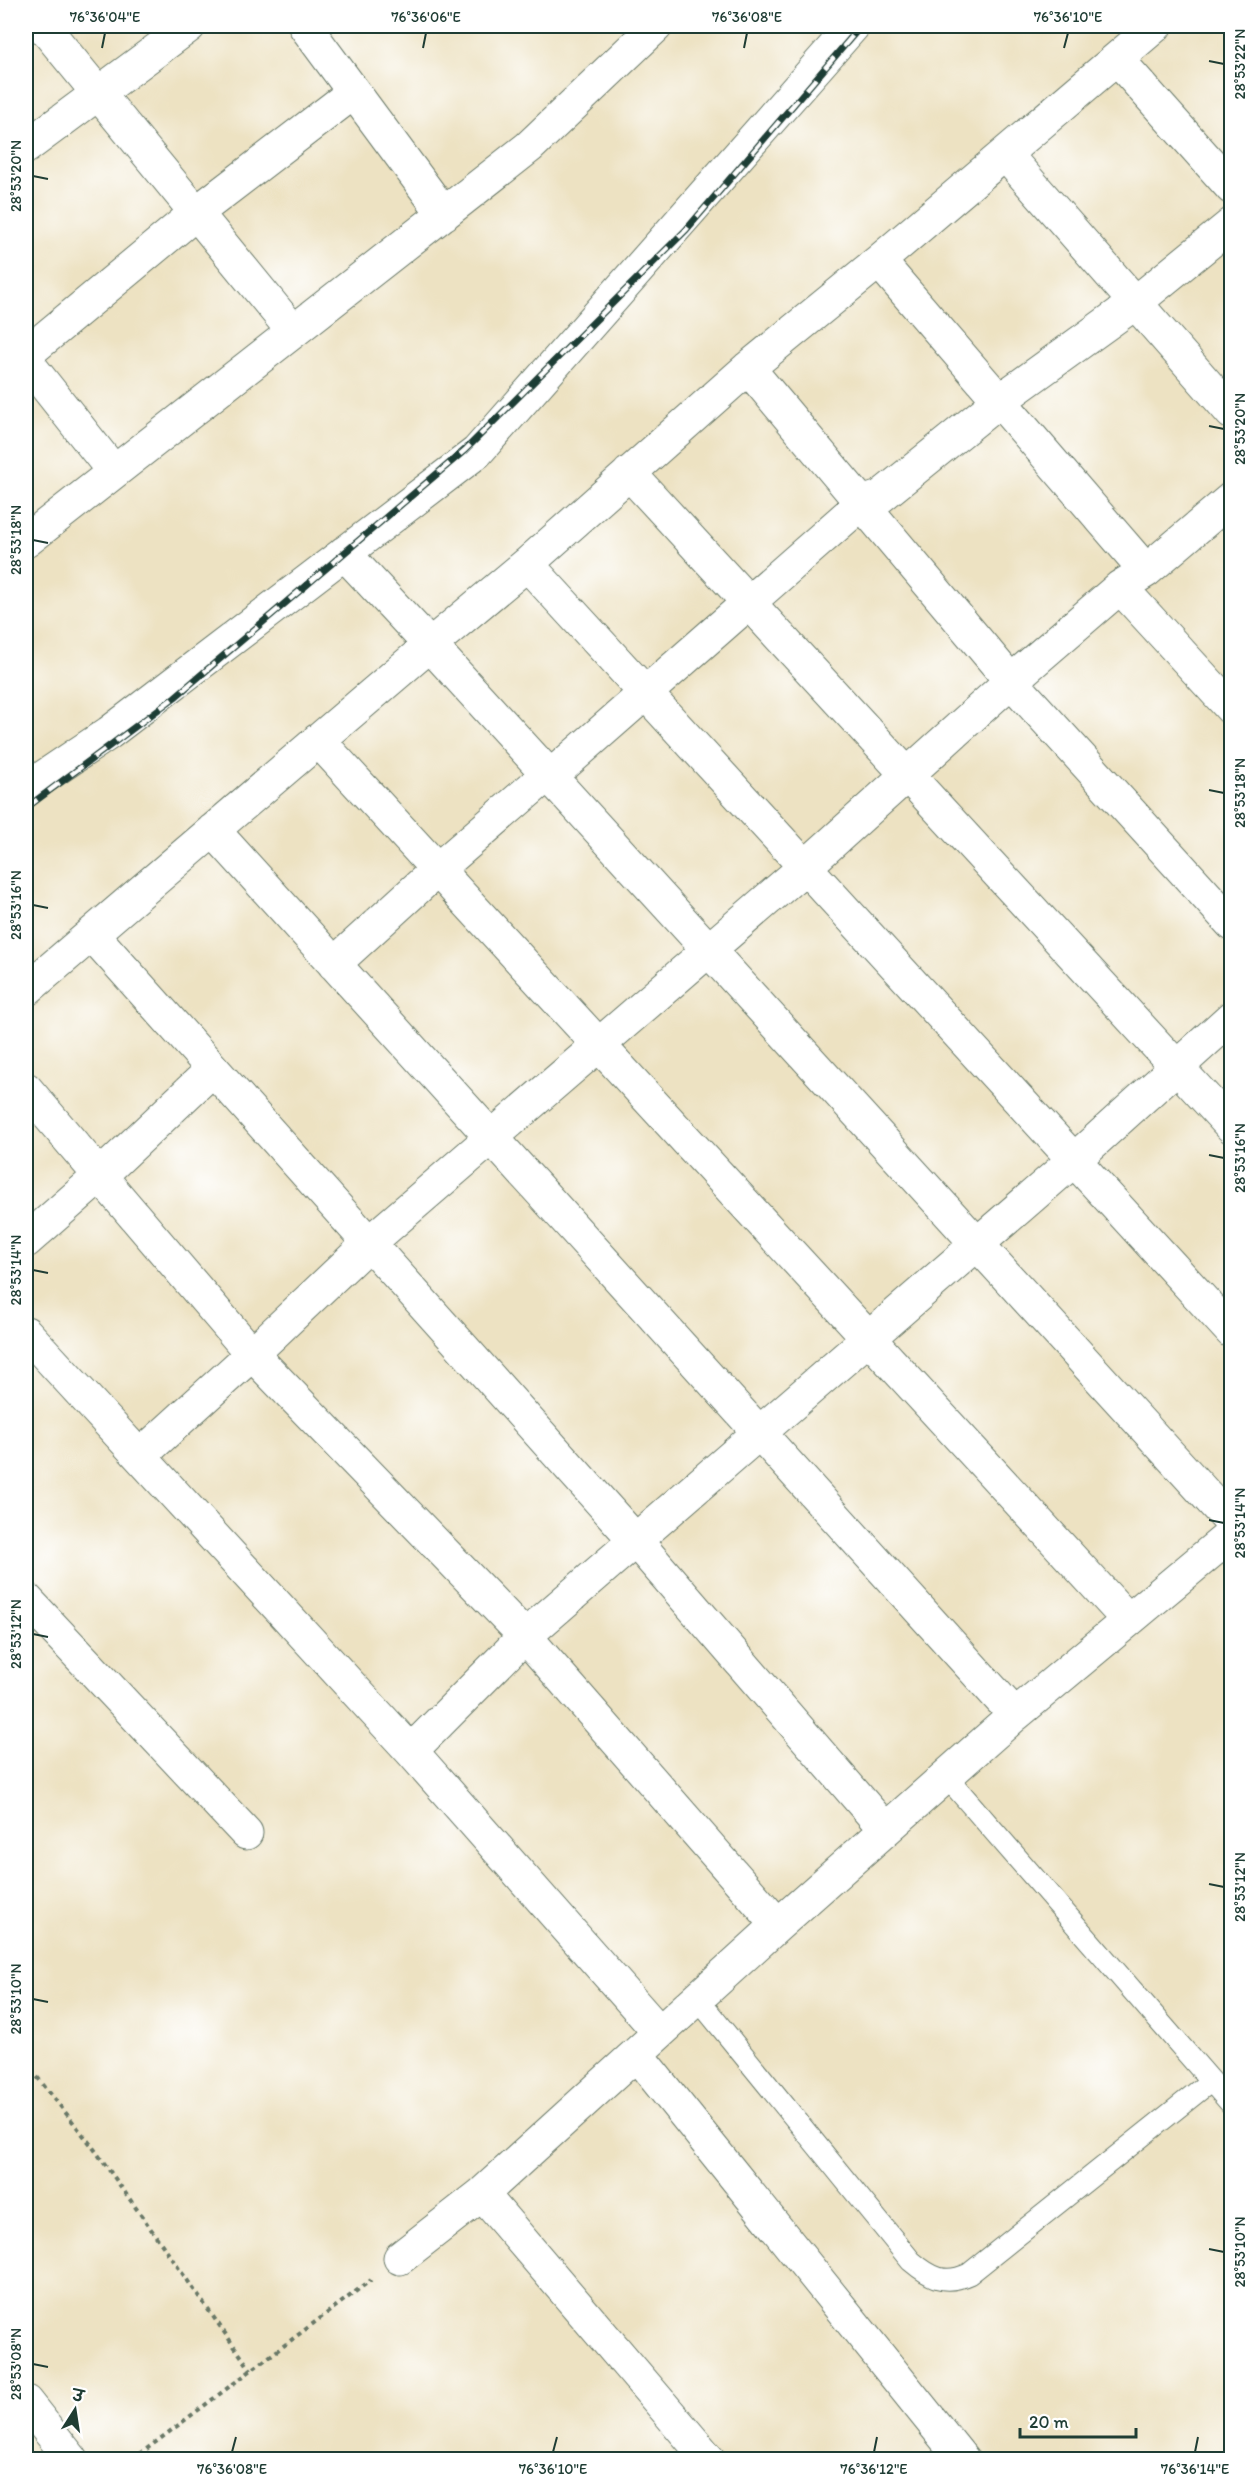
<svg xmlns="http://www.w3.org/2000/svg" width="1257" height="2485" viewBox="0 0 1257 2485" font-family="Itim,'Playpen Sans Deva',sans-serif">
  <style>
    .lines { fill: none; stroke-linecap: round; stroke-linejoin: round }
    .service-casing { stroke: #677766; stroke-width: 23 }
    .minor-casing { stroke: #677766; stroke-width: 35 }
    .path { stroke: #677766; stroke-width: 4; stroke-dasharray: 4.5 4.5; stroke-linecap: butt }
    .service { stroke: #fff; stroke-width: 21 }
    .minor { stroke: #fff; stroke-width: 33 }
    .rail-casing { stroke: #1f3d34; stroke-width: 7 }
    .rail { stroke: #fff; stroke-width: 4.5; stroke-dasharray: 14; stroke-linecap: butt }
    .ticks { fill: none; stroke: #1f3d34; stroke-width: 2 }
    .neatline { fill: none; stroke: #1f3d34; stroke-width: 2 }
    .ticks-label { font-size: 15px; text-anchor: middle; fill: #1f3d34 }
  </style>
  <rect width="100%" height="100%" fill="#fff"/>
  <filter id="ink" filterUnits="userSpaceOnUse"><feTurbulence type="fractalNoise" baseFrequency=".0167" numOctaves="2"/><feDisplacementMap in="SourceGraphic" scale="12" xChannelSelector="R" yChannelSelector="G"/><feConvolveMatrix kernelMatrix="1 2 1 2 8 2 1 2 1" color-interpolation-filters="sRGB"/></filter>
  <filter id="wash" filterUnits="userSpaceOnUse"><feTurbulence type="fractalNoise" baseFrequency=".008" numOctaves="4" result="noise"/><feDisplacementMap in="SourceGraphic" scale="24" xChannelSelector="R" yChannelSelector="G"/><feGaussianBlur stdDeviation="1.35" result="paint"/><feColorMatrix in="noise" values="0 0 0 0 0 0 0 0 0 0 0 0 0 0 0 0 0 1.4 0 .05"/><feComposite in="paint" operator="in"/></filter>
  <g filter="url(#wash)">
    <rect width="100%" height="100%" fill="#ede2c2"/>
  </g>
  <g filter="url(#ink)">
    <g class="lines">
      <g class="service-casing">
        <path id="service" d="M 946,1776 L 1232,2105
          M 697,1998 L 911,2261 C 931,2278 945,2285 969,2274 L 1211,2081"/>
      </g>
      <g class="minor-casing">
        <path id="minor" d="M 43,26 L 293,331
          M 305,26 L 444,214
          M 1117,59 L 1232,188
          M 26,147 L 189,26
          M 1005,154 L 1232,413
          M 879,261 L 1146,571
          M 26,354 L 196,213 L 354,92
          M 26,361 L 114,472
          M 748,368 L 1011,681 L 1232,924
          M 629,473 L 1232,1127
          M 26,541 L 529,147 L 656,26
          M 344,553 L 430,645 L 1232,1523
          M 527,564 L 1232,1332
          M 1120,587 L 1232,709
          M 318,740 L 1128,1620
          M 26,789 L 109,733 L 477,452 L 853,26
          M 213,830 L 1015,1715
          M 92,934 L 635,1540 L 885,1829
          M 334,964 L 438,869 L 548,774 L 551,776 L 862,503 L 880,497 L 999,401 L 1135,303 L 1232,224
          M 26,990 L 430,645 L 527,564 L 748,368 L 879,261 L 1155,26
          M 26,1089 L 252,1354 L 525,1636 L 778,1925
          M 26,1241 L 100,1176 L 213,1069
          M 26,1333 L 411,1751 L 659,2032
          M 141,1455 L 252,1354 L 369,1243 L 805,867 L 1011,681 L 1120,587 L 1146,571 L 1232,498
          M 26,1599 L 246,1833
          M 411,1751 L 525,1636 L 1074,1160 L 1232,1017
          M 637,2055 L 963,2460
          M 482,2194 L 709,2460
          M 400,2258 L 482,2194 L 778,1925 L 1015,1715 L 1232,1534
          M 26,2402 L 72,2460"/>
      </g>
      <path class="path" d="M 26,2063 L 92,2146 L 251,2370
        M 132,2460 L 371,2280"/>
      <use href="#service" class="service"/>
      <use href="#minor" class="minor"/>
      <g class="rail-casing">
        <path id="rail" d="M 26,808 L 175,697 L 465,450 L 686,230 L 861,26"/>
      </g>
      <use href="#rail" class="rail"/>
    </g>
  </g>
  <path class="ticks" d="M 102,48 L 105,33M 423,48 L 426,33M 744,48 L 747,33M 1064,48 L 1068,33M 1209,61 L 1224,64M 33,176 L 48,179M 1209,426 L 1224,429M 33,540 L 48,543M 1209,790 L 1224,793M 33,905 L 48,908M 1209,1155 L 1224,1158M 33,1270 L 48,1273M 1209,1520 L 1224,1523M 33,1634 L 48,1637M 1209,1884 L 1224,1887M 33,1999 L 48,2002M 1209,2249 L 1224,2252M 33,2364 L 48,2367M 232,2452 L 236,2437M 553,2452 L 557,2437M 874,2452 L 877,2437M 1195,2452 L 1198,2437"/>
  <rect width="1257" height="2485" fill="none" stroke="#fff" stroke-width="66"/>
  <g transform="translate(75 2410) rotate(12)" stroke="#ffffff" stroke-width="4.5" paint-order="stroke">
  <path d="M0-4.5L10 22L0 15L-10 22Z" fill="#1f3d34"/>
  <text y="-9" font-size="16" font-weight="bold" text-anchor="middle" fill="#1f3d34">उ</text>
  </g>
  <path d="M1020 2428v9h116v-9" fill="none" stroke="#1f3d34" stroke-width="3"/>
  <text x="1029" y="2428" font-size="18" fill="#1f3d34" stroke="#ffffff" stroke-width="4.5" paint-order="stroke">20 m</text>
  <rect x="33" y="33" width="1191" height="2419" class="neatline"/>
  <g class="ticks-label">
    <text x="105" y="22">76°36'04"E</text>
    <text x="426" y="22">76°36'06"E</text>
    <text x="747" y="22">76°36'08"E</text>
    <text x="1068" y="22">76°36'10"E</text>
    <text transform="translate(1240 64) rotate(-90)" y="5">28°53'22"N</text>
    <text transform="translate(16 176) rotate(-90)" y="5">28°53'20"N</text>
    <text transform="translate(1240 429) rotate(-90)" y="5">28°53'20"N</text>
    <text transform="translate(16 540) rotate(-90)" y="5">28°53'18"N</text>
    <text transform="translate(1240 793) rotate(-90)" y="5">28°53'18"N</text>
    <text transform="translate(16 905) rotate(-90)" y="5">28°53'16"N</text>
    <text transform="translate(1240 1158) rotate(-90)" y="5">28°53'16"N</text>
    <text transform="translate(16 1270) rotate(-90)" y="5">28°53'14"N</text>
    <text transform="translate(1240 1523) rotate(-90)" y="5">28°53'14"N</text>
    <text transform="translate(16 1634) rotate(-90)" y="5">28°53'12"N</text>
    <text transform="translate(1240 1887) rotate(-90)" y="5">28°53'12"N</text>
    <text transform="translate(16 1999) rotate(-90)" y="5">28°53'10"N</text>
    <text transform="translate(1240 2252) rotate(-90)" y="5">28°53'10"N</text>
    <text transform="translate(16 2364) rotate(-90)" y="5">28°53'08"N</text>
    <text x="232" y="2474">76°36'08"E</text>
    <text x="553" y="2474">76°36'10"E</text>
    <text x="874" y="2474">76°36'12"E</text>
    <text x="1195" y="2474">76°36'14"E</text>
  </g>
</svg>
